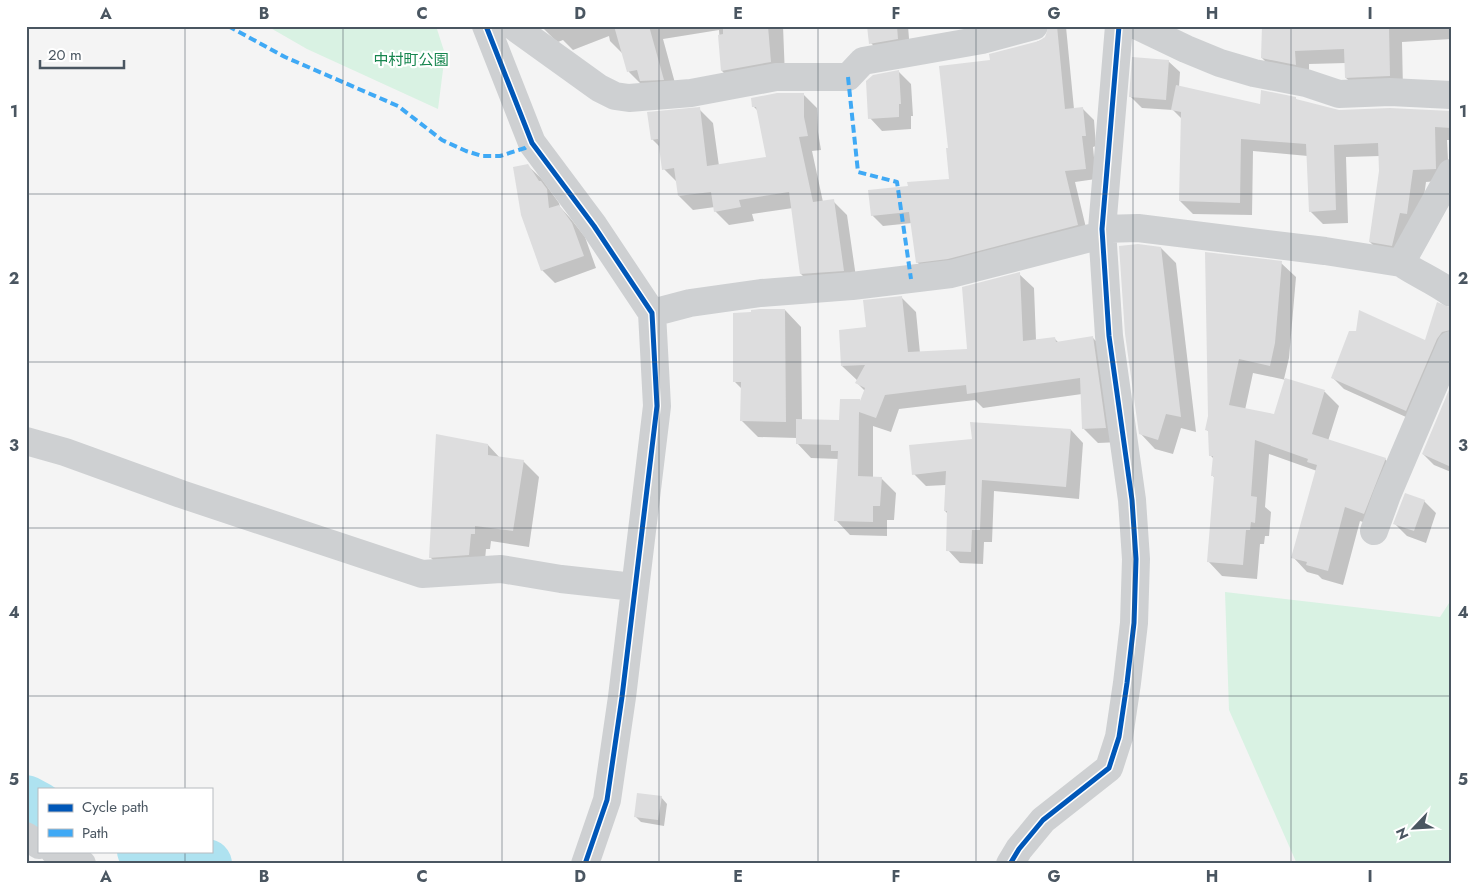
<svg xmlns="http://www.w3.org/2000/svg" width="1477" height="890" viewBox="0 0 1477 890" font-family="Jost,'Noto Sans JP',sans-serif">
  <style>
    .green { fill: #d9f2e3 }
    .shadow { fill: #0003; fill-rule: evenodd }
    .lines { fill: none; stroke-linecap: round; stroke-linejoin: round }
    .river { stroke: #aee2f0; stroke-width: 50 }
    .building { fill: #ddddde }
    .minor { stroke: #ced0d2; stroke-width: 28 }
    .quiet { stroke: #3fa9f5; stroke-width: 4; stroke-dasharray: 8 4; stroke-linecap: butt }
    .cycleway-casing { stroke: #fff; stroke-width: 8 }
    .cycleway { stroke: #0057b8; stroke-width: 5 }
    .grid { fill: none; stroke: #4a5661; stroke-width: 1; stroke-opacity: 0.55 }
    .labels { text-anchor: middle; stroke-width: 4.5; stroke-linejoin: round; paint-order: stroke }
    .park-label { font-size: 15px; fill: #17864f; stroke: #fff }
    .neatline { fill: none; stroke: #4a5661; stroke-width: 2 }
    .grid-label { font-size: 16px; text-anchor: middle; font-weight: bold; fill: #4a5661 }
  </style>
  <rect width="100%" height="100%" fill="#f4f4f4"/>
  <path class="green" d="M 267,26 L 436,26 L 445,54 L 438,109 L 307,49 Z
    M 1225,592 L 1440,617 L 1451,600 L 1451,864 L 1297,864 L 1229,710 Z"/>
  <path class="shadow" d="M 541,26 L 783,26 L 785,77 L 737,86 L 722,71 L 719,30 L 663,39 L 678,94 L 644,87 L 629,72 L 624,55 L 610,41 L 609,36 L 573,50 L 563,40 L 558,42 L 554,39 Z
    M 869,26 L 908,26 L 910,51 L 883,56 L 871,43 Z
    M 1050,26 L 1072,26 L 1066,27 L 1074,109 L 1083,109 L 1094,120 L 1096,146 L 1093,147 L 1096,179 L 1075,182 L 1088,236 L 928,273 L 917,262 L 912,223 L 883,226 L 872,215 L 909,187 L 950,180 L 950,149 L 992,61 L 1046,38 Z
    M 1263,26 L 1451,26 L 1451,39 L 1402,42 L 1403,90 L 1360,91 L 1346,78 L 1346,63 L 1309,64 L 1309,78 L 1276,72 L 1262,58 Z
    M 1168,61 L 1180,72 L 1179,87 L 1262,106 L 1295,98 L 1298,101 L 1339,111 L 1451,112 L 1451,140 L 1447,140 L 1449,180 L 1426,182 L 1420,226 L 1405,258 L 1383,255 L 1370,242 L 1380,171 L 1380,156 L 1346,157 L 1348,223 L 1323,224 L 1310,211 L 1308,156 L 1253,151 L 1252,215 L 1193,214 L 1180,201 L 1182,119 L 1173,110 L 1142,108 L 1130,96 Z
    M 899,72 L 911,84 L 913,116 L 911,116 L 911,129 L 882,131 L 870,118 Z
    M 803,94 L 817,108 L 818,132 L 821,150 L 812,151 L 823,202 L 833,201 L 847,215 L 857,284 L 815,288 L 801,274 L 793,208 L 752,214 L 754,221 L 729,225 L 715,211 L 715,207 L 693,210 L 679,196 L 677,182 L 664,169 L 661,148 L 652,139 L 699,109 L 713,123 L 719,166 L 767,158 L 758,111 L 754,107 Z
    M 528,166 L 541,178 L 559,203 L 560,207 L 571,219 L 585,237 L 596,268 L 555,283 L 542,270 Z
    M 1161,248 L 1176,263 L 1196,432 L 1181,428 L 1173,454 L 1155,449 L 1140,433 Z
    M 1281,263 L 1296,277 L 1289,358 L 1284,379 L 1325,392 L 1339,406 L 1328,441 L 1385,459 L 1399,474 L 1378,527 L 1360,521 L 1343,585 L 1322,579 L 1318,575 L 1307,572 L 1293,557 L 1317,471 L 1269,454 L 1265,507 L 1271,512 L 1269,536 L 1265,536 L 1264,544 L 1260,544 L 1257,579 L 1222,576 L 1208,561 L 1215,478 L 1212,475 L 1214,459 L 1210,455 L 1210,433 L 1207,430 ZM 1253,373 L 1286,380 L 1275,416 L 1245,410 Z
    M 1019,274 L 1034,288 L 1036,340 L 1054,338 L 1059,343 L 1093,338 L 1107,352 L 1120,442 L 1098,443 L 1083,428 L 1082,394 L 983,408 L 975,400 L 899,409 L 891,432 L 873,426 L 873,478 L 881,478 L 896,493 L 894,520 L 887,520 L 887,536 L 850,535 L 836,520 L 839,459 L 811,458 L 797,443 L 797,438 L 758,437 L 742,421 L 742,389 L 735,382 L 785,310 L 801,327 L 802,420 L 841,421 L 861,402 L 865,391 L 857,383 L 858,381 L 842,366 L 868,328 L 901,297 L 916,312 L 920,353 L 968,350 Z
    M 1451,317 L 1451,346 L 1417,422 L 1344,389 L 1333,378 L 1426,341 Z
    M 1451,389 L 1451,472 L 1434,465 L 1423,454 Z
    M 971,423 L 1071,430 L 1083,443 L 1079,499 L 994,491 L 992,542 L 984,542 L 983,564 L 960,563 L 948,550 L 948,514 L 945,511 L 946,485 L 926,486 L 914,474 L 973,440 Z
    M 488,445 L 500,458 L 523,461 L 539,477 L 529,547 L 491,541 L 490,549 L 486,549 L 484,571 L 446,573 L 430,557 Z
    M 1424,501 L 1436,513 L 1426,543 L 1407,536 L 1395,524 Z
    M 661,797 L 667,804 L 664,826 L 641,822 L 635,816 Z"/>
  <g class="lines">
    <path class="river" d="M 26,800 L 39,807
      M 142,851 L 207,864"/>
  </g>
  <path class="building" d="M 614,26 L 649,26 L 664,80 L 640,81 L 637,70 L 627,72 Z
    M 723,26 L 768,26 L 771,62 L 721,71 L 718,35 L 723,34 Z
    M 867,26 L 897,26 L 898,39 L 869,44 Z
    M 1049,26 L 1057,26 L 1065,109 L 1083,107 L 1086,136 L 1082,136 L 1086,169 L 1065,171 L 1078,225 L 948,259 L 916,263 L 909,212 L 871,216 L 868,190 L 908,186 L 907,182 L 949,179 L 946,148 L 948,148 L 939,66 L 990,60 L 989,54 L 1039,41 L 1045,37 Z
    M 1262,26 L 1389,26 L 1390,76 L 1345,78 L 1344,49 L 1295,51 L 1296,65 L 1261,58 Z
    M 1132,57 L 1169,60 L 1166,100 L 1129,97 Z
    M 899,70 L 901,104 L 899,104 L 899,117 L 868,119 L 866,81 L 873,75 Z
    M 1176,85 L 1260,104 L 1261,90 L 1296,97 L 1296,99 L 1339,110 L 1390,108 L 1451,111 L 1451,128 L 1435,127 L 1436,169 L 1413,170 L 1407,214 L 1400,213 L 1392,246 L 1369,242 L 1379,171 L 1378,143 L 1334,145 L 1336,210 L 1309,212 L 1306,144 L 1241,139 L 1240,203 L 1179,201 L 1181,112 L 1171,110 Z
    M 777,93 L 804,93 L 804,117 L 808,136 L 799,137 L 813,202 L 834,199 L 844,271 L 800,274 L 789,192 L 739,200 L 741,207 L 714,212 L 711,192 L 678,196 L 674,168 L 662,170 L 658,139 L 651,140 L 647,112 L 700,107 L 707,166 L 766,157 L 756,107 L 752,107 L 751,98 Z
    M 528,164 L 539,181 L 541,181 L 547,189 L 549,208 L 559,205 L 572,223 L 584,256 L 541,271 L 521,215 L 513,167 Z
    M 1138,244 L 1161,247 L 1181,417 L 1166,414 L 1158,440 L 1139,434 L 1125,334 L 1119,246 Z
    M 1205,252 L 1282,261 L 1275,343 L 1270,366 L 1239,359 L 1229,405 L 1274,414 L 1285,378 L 1325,390 L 1312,434 L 1386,458 L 1364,514 L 1345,507 L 1328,571 L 1306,565 L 1307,562 L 1291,558 L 1317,465 L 1307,462 L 1308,459 L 1255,440 L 1251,496 L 1257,497 L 1255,523 L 1251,522 L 1250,530 L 1246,530 L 1243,565 L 1207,562 L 1214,476 L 1211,476 L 1213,456 L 1209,456 L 1208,431 L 1205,430 L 1208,416 Z
    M 1020,272 L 1023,341 L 1055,337 L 1056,342 L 1093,336 L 1106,428 L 1082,429 L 1080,378 L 967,394 L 966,385 L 885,395 L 876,418 L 859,412 L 858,476 L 882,477 L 880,506 L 873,506 L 873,522 L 834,521 L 838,451 L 831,451 L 831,445 L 796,444 L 796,419 L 839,420 L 840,399 L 860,399 L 860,401 L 865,388 L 855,383 L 865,365 L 841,366 L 839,330 L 866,327 L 863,300 L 902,296 L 908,352 L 967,349 L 962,287 Z
    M 1437,302 L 1451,308 L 1451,330 L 1442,332 L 1437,339 L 1406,411 L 1331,378 L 1349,331 L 1356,331 L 1359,310 L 1425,340 Z
    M 760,309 L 785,309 L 786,422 L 740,421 L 741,382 L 733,382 L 733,313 L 751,312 L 751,310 Z
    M 1451,385 L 1451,467 L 1422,454 Z
    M 970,422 L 1071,429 L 1066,487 L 982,480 L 980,530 L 972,530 L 971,552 L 946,551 L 947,511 L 944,511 L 946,471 L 912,475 L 909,445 L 972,439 Z
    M 436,434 L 488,444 L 488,455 L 524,460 L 513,531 L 475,526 L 475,534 L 471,534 L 469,555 L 429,558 Z
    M 1405,493 L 1425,500 L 1414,531 L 1393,524 Z
    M 637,793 L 662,796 L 658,820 L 634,817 Z"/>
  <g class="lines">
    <path class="minor" d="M 486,26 L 532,143 L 594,226 L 652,313 L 657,406 L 622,697 L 607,800 L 585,864
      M 513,26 L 599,88 L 615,96 L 629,98 L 691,93 L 776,77 L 848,77 L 863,61 L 982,40 L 1034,26
      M 1138,26 L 1186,49 L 1220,63 L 1254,73 L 1306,83 L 1339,94 L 1390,92 L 1451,95
      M 1102,229 L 1138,228 L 1325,251 L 1401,263 L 1451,173
      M 1401,263 C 1417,274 1435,281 1451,293
      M 652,313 L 690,303 L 761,293 L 852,286 L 951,274 L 1102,235
      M 26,441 L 65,452 L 181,494 L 422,574 L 501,569 L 561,579 L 634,587
      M 1374,531 L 1387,495 L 1451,345
      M 26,836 L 39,845
      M 54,851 L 82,864
      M 1010,864 L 1019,849 L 1043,820 L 1109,768 L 1119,737 L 1127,683 L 1134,623 L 1136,559 L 1132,500 L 1109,336 L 1102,229 L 1119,26"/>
    <path class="quiet" d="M 228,26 L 285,57 L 398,106 L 442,140 L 466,151 L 482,156 L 500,156 L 525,148 L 532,143
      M 848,77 L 858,172 L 897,182 L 911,279"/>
    <g class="cycleway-casing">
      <path id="cycleway" d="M 486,26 L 532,143 L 594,226 L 652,313 L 657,406 L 622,697 L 607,800 L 585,864
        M 1010,864 L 1019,849 L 1043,820 L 1109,768 L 1119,737 L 1127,683 L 1134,623 L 1136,559 L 1132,500 L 1109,336 L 1102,229 L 1119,26"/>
    </g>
    <use href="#cycleway" class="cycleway"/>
  </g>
  <path class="grid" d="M 185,26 L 185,789M 343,26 L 343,864M 502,26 L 502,864M 659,26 L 659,864M 818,26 L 818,864M 976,26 L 976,864M 1133,26 L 1133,864M 1291,26 L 1291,864M 26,194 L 1451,194M 26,362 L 1451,362M 26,528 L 1451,528M 26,696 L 1451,696M 185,851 L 185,864"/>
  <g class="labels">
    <g class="park-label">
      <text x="411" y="65">中村町公園</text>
    </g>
  </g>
  <rect width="1477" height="890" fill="none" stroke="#ffffff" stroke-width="55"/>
  <rect x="38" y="788" width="175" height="65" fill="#ffffff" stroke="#b7bbc0"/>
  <rect x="48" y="804" width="25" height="8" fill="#0057b8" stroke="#b7bbc0"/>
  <text x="82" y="812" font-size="15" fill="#4a5661">Cycle path</text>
  <rect x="48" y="829" width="25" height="8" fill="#3fa9f5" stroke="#b7bbc0"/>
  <text x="82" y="838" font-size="15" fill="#4a5661">Path</text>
  <g transform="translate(1414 828) rotate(245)" stroke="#ffffff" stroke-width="4" paint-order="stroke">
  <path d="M0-4L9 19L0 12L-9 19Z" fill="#4a5661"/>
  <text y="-8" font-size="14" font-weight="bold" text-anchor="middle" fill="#4a5661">N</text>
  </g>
  <path d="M40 60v8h84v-8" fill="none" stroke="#4a5661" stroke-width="2.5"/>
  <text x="48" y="60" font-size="15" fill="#4a5661" stroke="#ffffff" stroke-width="4" paint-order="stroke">20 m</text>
  <rect x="28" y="28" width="1422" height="834" class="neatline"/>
  <g class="grid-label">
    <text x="106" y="19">A</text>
    <text x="264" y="19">B</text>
    <text x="422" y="19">C</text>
    <text x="580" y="19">D</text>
    <text x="738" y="19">E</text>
    <text x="896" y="19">F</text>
    <text x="1054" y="19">G</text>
    <text x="1212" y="19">H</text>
    <text x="1370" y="19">I</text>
    <text x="14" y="117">1</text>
    <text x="1463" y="117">1</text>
    <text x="14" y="284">2</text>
    <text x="1463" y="284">2</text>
    <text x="14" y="451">3</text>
    <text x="1463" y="451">3</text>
    <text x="14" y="618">4</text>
    <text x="1463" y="618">4</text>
    <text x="14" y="785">5</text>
    <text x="1463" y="785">5</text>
    <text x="106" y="882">A</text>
    <text x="264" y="882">B</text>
    <text x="422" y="882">C</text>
    <text x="580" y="882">D</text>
    <text x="738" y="882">E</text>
    <text x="896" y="882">F</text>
    <text x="1054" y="882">G</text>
    <text x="1212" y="882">H</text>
    <text x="1370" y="882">I</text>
  </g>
</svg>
